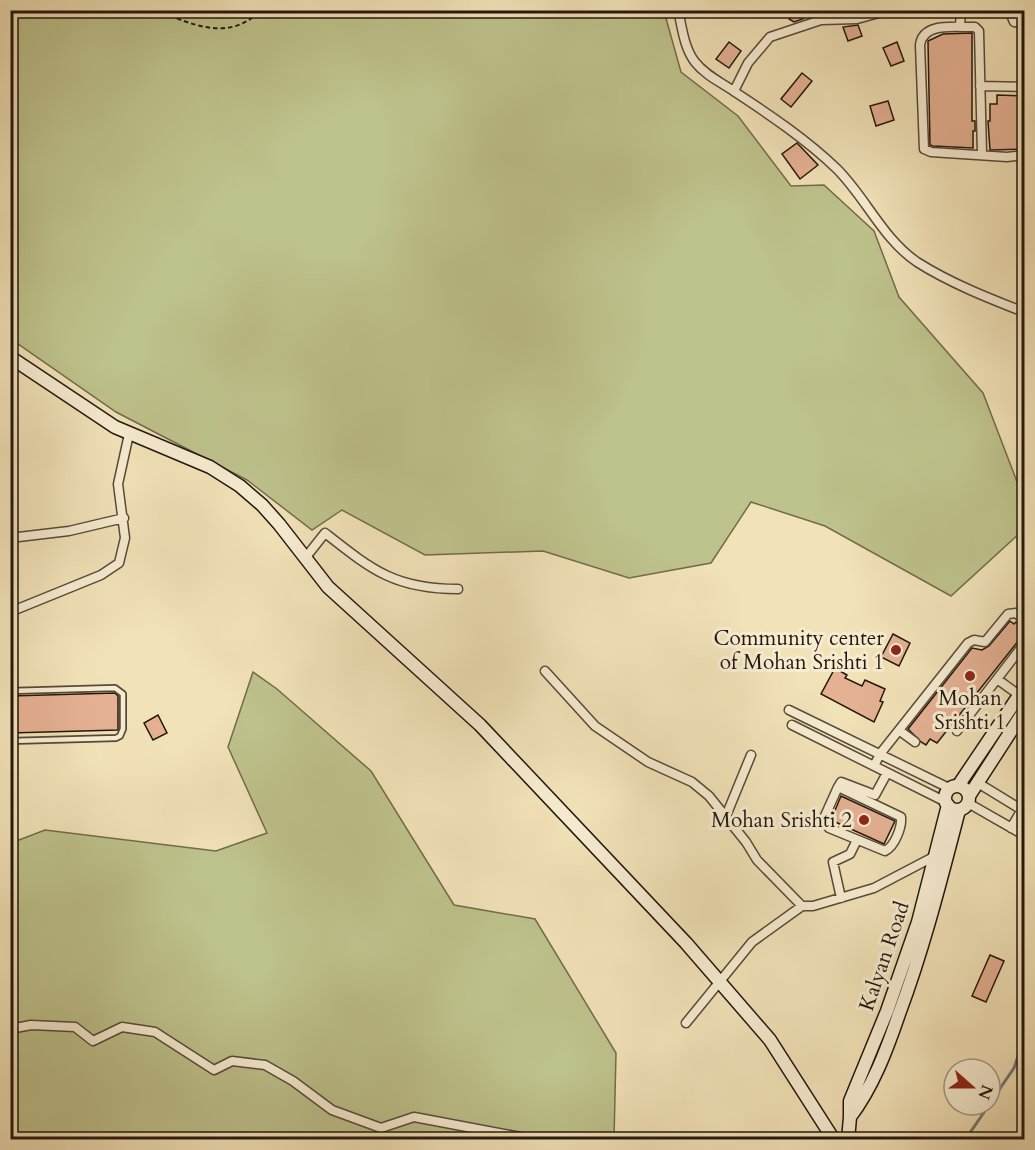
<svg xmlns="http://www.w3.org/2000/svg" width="1035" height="1150" viewBox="0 0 1035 1150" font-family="Cardo,serif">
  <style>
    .green { fill: #bec28c; stroke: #706c4d; stroke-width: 1.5 }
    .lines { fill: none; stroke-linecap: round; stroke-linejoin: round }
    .stream { stroke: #6c7a73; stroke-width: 3 }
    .building { fill: #e5b193; stroke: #22170e; stroke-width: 1.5 }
    .lane-casing { stroke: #564a38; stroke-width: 8 }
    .street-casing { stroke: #564a38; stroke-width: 11 }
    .secondary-casing { stroke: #22170e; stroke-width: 15 }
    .path { stroke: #22170e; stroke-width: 2; stroke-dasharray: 4.5 3; stroke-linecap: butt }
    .lane { stroke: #f7ecd1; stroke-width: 4.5 }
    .street { stroke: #f7ecd1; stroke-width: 8 }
    .secondary { stroke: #f7ecd1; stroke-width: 12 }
    .rail-casing { stroke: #22170e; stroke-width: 5 }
    .rail { stroke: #f7ecd1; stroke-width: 3; stroke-dasharray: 9; stroke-linecap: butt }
    .poi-dot { fill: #8f2418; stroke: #f7ecd1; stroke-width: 2 }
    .labels { text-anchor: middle; stroke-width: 6; stroke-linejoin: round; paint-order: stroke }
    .poi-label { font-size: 21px; fill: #22170e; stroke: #f7ecd1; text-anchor: end }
    .street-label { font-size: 21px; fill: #22170e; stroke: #f7ecd1 }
  </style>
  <rect width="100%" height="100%" fill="#f2e2b8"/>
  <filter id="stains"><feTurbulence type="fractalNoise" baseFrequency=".00333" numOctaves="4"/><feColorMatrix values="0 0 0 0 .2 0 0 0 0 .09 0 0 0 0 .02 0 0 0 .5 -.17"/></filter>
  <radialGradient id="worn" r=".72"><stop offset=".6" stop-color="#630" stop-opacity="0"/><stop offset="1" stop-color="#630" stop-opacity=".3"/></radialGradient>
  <path class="green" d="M 11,11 L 664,11 L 681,72 L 738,116 L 791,186 L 824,185 L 874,231 L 899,297 L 983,393 L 1024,500 L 1022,531 L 951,596 L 825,526 L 751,502 L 711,563 L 629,578 L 543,551 L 425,555 L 342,510 L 312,530 L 247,480 L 116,412 L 11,339 Z
    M 253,672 L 277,689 L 371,771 L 454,905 L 535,919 L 616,1053 L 614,1139 L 11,1140 L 11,843 L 45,830 L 216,851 L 267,833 L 228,747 Z"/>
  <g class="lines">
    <path class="stream" d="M 990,1103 L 1014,1068 L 1024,1039
      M 965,1140 L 989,1105"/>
  </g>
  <path class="building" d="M 795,10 L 808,10 L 803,19 L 794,22 L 789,19 Z
    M 858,25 L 862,36 L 848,41 L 843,27 Z
    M 972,33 L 972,121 L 975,121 L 975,131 L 973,131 L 973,148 L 933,146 L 930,145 L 928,41 L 943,34 Z
    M 729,42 L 741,51 L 729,68 L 716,59 Z
    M 897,42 L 904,61 L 891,66 L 883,48 Z
    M 802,73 L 812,81 L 791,107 L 781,99 Z
    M 997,95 L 1024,96 L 1024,149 L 990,150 L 988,121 L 990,121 L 990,104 L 997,104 Z
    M 888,101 L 894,120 L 876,126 L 870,106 Z
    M 797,143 L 818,165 L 800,179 L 782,154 Z
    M 1010,621 L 1014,624 L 1016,622 L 1024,629 L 1024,638 L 1019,640 L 937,743 L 930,739 L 926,745 L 921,742 L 908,729 L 972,648 L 982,650 L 989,646 Z
    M 893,634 L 910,643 L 899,666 L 881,657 Z
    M 835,668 L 847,675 L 845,678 L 862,686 L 865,680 L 885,689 L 880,701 L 883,702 L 874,722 L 821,694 Z
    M 115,693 L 118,696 L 118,730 L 10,733 L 10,696 Z
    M 158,715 L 167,733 L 153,740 L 144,723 Z
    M 841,796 L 895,821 L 884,844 L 831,820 Z
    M 990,955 L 1004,961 L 986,1002 L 972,996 Z"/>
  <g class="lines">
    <g class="lane-casing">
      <path id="lane" d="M 10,691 L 115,688 L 123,694 L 123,729 L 120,736 L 116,738 L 10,741"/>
    </g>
    <g class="street-casing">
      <path id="street" d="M 678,10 C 682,27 684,48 695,62 C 706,76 721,82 735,92 C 770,115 807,140 837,169 C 866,198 883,239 917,262 C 950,283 988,298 1024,312
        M 1009,10 L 1014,22 L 1024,23
        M 960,27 L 961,10
        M 980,86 L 1024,87
        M 734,91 L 748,63 L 770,37 L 821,20 L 857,19 L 890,10
        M 982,154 L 979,31 L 975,27 C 957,28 923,21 920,45 L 924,149 L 931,152 L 1007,157 L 1024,155
        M 10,538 L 69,531 L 124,518
        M 306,557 L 325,533 C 372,570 395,589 458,589
        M 10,612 L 101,575 L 119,563 L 125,538 L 118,484 L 129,434
        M 545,671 L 595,726 L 648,762 L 692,782 L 709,796 L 746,842 L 757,860 L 802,906
        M 997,679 L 1019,695
        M 789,710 L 951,789
        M 792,725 L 946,802
        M 900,731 L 915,742
        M 957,731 L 1024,644
        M 874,766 L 880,754 L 968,643 L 974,640 L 985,642 L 1008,614 L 1016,613 L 1024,620
        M 978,783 L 1022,810
        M 838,787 L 901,817 C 902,827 895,846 885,851 L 829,828 L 823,821 L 824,818 L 838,787 L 841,782 L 875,795 L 887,773
        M 968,803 L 1024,835
        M 726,816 L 751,755
        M 1011,828 L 1024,806
        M 841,898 L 833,862 L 850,854 L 857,840
        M 686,1023 L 752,942 L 802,906 L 813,906 L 874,888 L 937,855
        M 10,1029 L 31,1025 L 75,1027 L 93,1041 L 122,1027 L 155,1032 L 214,1070 L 232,1061 L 265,1065 L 293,1081 L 332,1110 L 381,1128 L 414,1117 L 536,1140"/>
    </g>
    <g class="secondary-casing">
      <path id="secondary" d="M 10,357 L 115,427 L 210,467 L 240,486 L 262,505 L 279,524 L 328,587 L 480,725 L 686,943 L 770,1040 L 834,1140
        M 958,786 L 1024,688
        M945 798a12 12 0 1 1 24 0a12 12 0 1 1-24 0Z
        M 969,796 L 1024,711
        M 948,805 L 918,922 L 887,1011 L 850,1101 L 850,1117 C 873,1087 887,1049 899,1014 C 924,947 941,879 959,810
        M 848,1140 L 850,1117"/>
    </g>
    <path class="path" d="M 156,10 C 191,24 229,43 261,10"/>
    <use href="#lane" class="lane"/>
    <use href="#street" class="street"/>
    <use href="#secondary" class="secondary"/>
    <g class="rail-casing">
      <path id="rail" d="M 1022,1140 L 1024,1134"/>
    </g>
    <use href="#rail" class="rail"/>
  </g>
  <g class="poi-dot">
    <circle cx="896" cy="650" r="6"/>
    <circle cx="970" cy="676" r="6"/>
    <circle cx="864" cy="820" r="6"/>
  </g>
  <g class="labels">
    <g class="poi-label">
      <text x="884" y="645">Community center<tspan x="884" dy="24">of Mohan Srishti 1</tspan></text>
      <text x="970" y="705" text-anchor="middle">Mohan<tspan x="970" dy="24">Srishti 1</tspan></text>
      <text x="852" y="827">Mohan Srishti 2</text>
    </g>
    <g class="street-label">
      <text transform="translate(884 956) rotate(-71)" y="7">Kalyan Road</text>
    </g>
  </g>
  <rect width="1035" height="1150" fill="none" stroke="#f2e2b8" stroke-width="36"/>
  <rect x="12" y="12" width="1011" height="1126" fill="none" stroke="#22170e" stroke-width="3"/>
  <rect x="18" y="18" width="999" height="1114" fill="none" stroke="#22170e" stroke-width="1.5"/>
  <g transform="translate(972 1087) rotate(111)"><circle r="28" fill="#f7ecd1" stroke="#a29783" stroke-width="1.5"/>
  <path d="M0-4.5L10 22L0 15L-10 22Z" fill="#8f2418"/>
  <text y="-9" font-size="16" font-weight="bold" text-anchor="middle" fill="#22170e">N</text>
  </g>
  <rect width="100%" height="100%" filter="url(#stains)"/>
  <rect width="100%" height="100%" fill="url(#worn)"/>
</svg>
